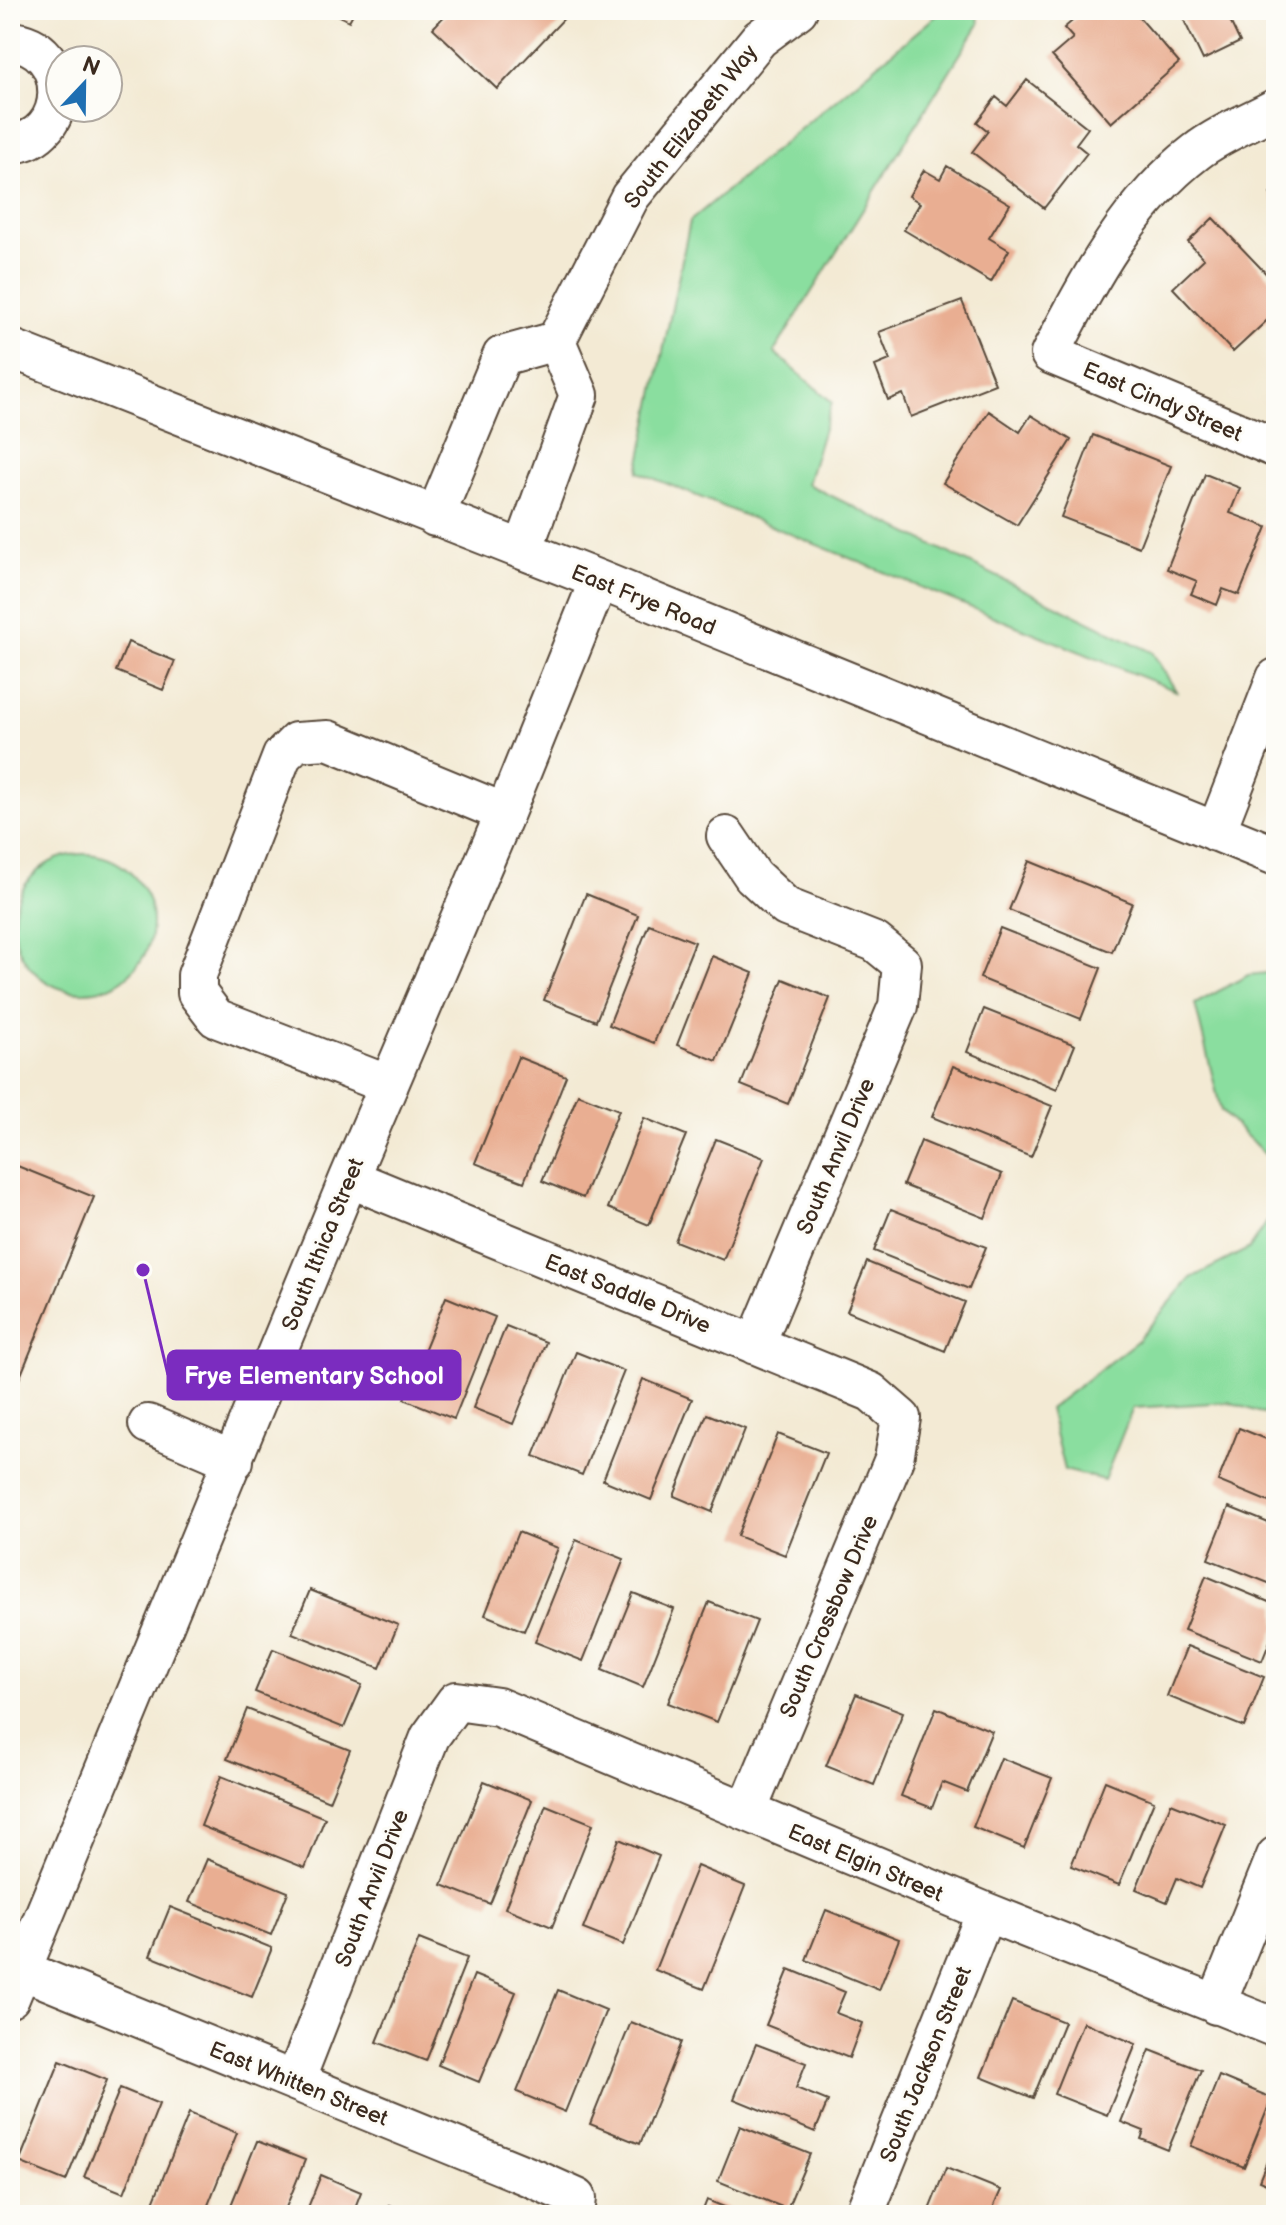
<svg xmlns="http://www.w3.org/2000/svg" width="1286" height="2225" viewBox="0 0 1286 2225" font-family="'Balsamiq Sans',sans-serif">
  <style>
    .green { fill: #8ade9f; stroke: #62845e; stroke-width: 2 }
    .building { fill: #e9ae92 }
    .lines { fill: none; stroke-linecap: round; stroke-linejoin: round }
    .minor-casing { stroke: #574739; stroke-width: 42 }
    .minor { stroke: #fff; stroke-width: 38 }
    .labels { text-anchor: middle; stroke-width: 6; stroke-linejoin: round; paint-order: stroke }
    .street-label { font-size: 22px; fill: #3b2a1e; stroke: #fdfcf7 }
    .leader { fill: none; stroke: #7b2cbf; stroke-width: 3 }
    .callout-dot { fill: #7b2cbf; stroke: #fdfcf7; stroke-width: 3 }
    .callout { fill: #7b2cbf; stroke: #7b2cbf; stroke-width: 3 }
    .callout-label { font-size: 24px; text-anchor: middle; font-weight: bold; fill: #fff }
  </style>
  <rect width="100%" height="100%" fill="#fdfcf7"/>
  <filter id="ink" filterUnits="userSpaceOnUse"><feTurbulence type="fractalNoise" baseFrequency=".0125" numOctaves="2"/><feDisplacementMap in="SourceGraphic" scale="16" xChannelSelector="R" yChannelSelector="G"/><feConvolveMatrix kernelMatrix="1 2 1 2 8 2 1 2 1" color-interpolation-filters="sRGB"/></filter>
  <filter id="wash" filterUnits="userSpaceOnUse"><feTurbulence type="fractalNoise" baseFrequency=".006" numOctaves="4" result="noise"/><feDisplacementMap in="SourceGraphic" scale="32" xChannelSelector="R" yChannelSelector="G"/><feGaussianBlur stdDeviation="1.8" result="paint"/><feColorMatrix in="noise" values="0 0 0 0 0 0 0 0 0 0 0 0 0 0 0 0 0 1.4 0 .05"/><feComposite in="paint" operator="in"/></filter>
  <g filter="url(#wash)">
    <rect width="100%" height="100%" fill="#f3ead4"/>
    <path class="green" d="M 943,10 L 977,10 L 979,24 L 774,352 L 832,402 L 807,484 L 1152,652 L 1176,691 L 638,472 L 690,221 Z
      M14 923a69 69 0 1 1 138 0a69 69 0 1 1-138 0Z
      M 1276,972 L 1276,1165 L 1221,1111 L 1195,1004 L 1248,975 Z
      M 1276,1208 L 1276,1418 L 1229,1402 L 1133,1408 L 1104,1480 L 1064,1470 L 1049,1409 L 1137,1341 L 1191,1278 L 1250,1248 Z"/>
    <g id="blocks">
      <path class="building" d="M 327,10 L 355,10 L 349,21 Z
        M 450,10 L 572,10 L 497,89 L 433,28 Z
        M 1085,10 L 1097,10 L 1102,16 L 1109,10 L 1133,10 L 1179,63 L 1111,123 L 1052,56 L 1073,38 L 1064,28 Z
        M 1179,10 L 1248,10 L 1229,19 L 1240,42 L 1203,60 Z
        M 1027,80 L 1088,128 L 1076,144 L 1087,153 L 1044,208 L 972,152 L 988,131 L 977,122 L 996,97 L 1007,106 Z
        M 947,166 L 1010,204 L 989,238 L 1009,250 L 991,282 L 904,230 L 920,203 L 909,196 L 924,170 L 940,179 Z
        M 1276,191 L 1276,209 L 1270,193 Z
        M 1213,218 L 1276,284 L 1276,312 L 1233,352 L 1173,288 L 1204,259 L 1188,242 Z
        M 962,301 L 995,384 L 911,417 L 903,394 L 888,400 L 875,366 L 890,360 L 879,332 Z
        M 989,411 L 1020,432 L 1031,415 L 1071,440 L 1017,525 L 943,483 Z
        M 1093,435 L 1171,466 L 1139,547 L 1061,517 Z
        M 1205,474 L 1240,488 L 1230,513 L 1267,527 L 1239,595 L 1223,589 L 1217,605 L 1191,594 L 1197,581 L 1167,569 Z
        M 128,642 L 175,661 L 163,690 L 116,671 Z
        M 1029,861 L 1132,903 L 1112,952 L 1009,910 Z
        M 586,894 L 638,915 L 596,1021 L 544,1000 Z
        M 649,924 L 695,942 L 654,1043 L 609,1025 Z
        M 1000,928 L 1101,968 L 1081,1019 L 980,978 Z
        M 712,956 L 753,973 L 717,1061 L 677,1045 Z
        M 783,979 L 830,998 L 788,1104 L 741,1085 Z
        M 984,1009 L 1075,1045 L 1057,1089 L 967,1052 Z
        M 518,1057 L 566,1076 L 524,1182 L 475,1163 Z
        M 953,1066 L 1052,1106 L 1031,1157 L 932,1117 Z
        M 578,1094 L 619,1110 L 583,1198 L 542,1181 Z
        M 644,1118 L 686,1135 L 649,1225 L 608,1208 Z
        M 716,1139 L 764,1158 L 723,1260 L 675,1241 Z
        M 921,1141 L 1002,1174 L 985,1218 L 903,1185 Z
        M 10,1163 L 94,1197 L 13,1394 L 10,1393 Z
        M 891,1209 L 986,1247 L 969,1289 L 874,1251 Z
        M 867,1262 L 965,1302 L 945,1351 L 847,1311 Z
        M 446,1297 L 495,1317 L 454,1419 L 404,1399 Z
        M 506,1326 L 546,1342 L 513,1424 L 473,1408 Z
        M 576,1352 L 624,1371 L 582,1475 L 534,1456 Z
        M 643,1379 L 692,1399 L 651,1500 L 603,1480 Z
        M 707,1414 L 745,1429 L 712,1512 L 674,1496 Z
        M 1239,1428 L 1276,1443 L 1276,1505 L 1218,1481 Z
        M 778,1434 L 826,1453 L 785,1555 L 737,1536 Z
        M 1229,1507 L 1276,1526 L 1276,1586 L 1208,1559 Z
        M 518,1532 L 558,1548 L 524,1631 L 485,1615 Z
        M 576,1540 L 624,1559 L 583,1661 L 535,1642 Z
        M 1206,1576 L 1276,1605 L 1276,1626 L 1262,1661 L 1184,1630 Z
        M 310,1590 L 398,1625 L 380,1668 L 292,1633 Z
        M 633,1593 L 674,1609 L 643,1687 L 602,1670 Z
        M 709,1602 L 757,1621 L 717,1722 L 668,1703 Z
        M 1187,1646 L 1264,1677 L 1244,1727 L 1167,1696 Z
        M 273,1649 L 362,1685 L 344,1728 L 255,1692 Z
        M 856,1694 L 903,1712 L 874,1785 L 826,1766 Z
        M 936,1708 L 992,1731 L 967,1792 L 942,1782 L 932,1808 L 901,1796 Z
        M 247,1709 L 350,1750 L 329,1801 L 227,1759 Z
        M 1001,1758 L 1052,1778 L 1024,1848 L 973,1827 Z
        M 221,1776 L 325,1818 L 305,1868 L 201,1826 Z
        M 484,1781 L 532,1800 L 490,1904 L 442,1885 Z
        M 1105,1781 L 1154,1801 L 1119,1885 L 1071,1866 Z
        M 1171,1803 L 1226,1825 L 1200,1888 L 1177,1878 L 1167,1902 L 1136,1889 Z
        M 546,1805 L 593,1824 L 552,1927 L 505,1908 Z
        M 619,1839 L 659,1856 L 623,1945 L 583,1929 Z
        M 207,1859 L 288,1892 L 271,1935 L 189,1902 Z
        M 697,1866 L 745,1886 L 704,1989 L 655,1970 Z
        M 170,1907 L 272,1948 L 252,1997 L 150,1956 Z
        M 826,1910 L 899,1939 L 879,1990 L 806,1960 Z
        M 419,1939 L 467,1958 L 426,2061 L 377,2042 Z
        M 789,1969 L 845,1992 L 836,2013 L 862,2023 L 849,2058 L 766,2025 Z
        M 474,1975 L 516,1992 L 479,2082 L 438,2065 Z
        M 558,1990 L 606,2010 L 565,2112 L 517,2092 Z
        M 1012,2001 L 1064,2022 L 1033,2098 L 981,2077 Z
        M 631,2022 L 681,2042 L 640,2144 L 590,2124 Z
        M 1083,2022 L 1136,2044 L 1107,2115 L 1054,2094 Z
        M 756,2044 L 806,2063 L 796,2088 L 828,2101 L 815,2132 L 734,2099 Z
        M 1150,2050 L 1201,2070 L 1168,2150 L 1141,2139 L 1144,2131 L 1121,2122 Z
        M 60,2061 L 107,2080 L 66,2181 L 19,2162 Z
        M 1219,2076 L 1272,2098 L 1244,2167 L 1191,2146 Z
        M 120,2088 L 159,2104 L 124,2193 L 84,2177 Z
        M 189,2113 L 237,2133 L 204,2215 L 148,2215 Z
        M 740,2126 L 810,2154 L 787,2209 L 718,2181 Z
        M 1276,2139 L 1276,2188 L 1259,2181 Z
        M 257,2141 L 305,2160 L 283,2215 L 227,2215 Z
        M 946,2168 L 1001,2190 L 990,2215 L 927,2215 Z
        M 321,2175 L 361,2192 L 352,2215 L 305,2215 Z
        M 707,2200 L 744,2215 L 701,2215 Z
        M 389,2205 L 412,2215 L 385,2215 Z"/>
    </g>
  </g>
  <g filter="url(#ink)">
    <use href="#blocks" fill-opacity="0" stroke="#574739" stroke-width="2"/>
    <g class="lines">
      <g class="minor-casing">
        <path id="minor" d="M 10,41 C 73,45 73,139 10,144
          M 1276,108 C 1250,122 1219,134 1196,152 C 1128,204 1089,280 1050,354 L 1276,448
          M 10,348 L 599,580 L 1276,856
          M 435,517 L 502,356 L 556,341 L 630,197 L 759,39 L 798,10
          M 523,550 L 579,395 L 556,341
          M 1216,832 L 1276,678
          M 726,836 L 753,876 L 786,907 L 875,942 L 902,964 L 898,1006 L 755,1345
          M 389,1085 L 216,1018 L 197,993 L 197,975 L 282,756 L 296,742 L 328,740 L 505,813
          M 349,1178 L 871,1392 L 901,1418 L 894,1459 L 747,1811
          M 148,1424 L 234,1461
          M 22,1970 L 537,2180 L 577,2198 L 575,2215
          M 10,1998 L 349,1178 L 505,813 L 599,580
          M 1216,2005 L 1276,1856
          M 295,2081 L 430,1737 L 456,1701 L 498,1707 L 986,1912 L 1276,2028
          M 864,2215 L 986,1912"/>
      </g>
      <use href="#minor" class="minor"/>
    </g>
  </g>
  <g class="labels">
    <g class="street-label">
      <text transform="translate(690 126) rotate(-52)" y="8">South Elizabeth Way</text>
      <text transform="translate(1163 401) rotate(23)" y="8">East Cindy Street</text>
      <text transform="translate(644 599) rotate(22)" y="8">East Frye Road</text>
      <text transform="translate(835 1156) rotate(-67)" y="8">South Anvil Drive</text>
      <text transform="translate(322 1244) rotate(-68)" y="8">South Ithica Street</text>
      <text transform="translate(628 1293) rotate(22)" y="8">East Saddle Drive</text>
      <text transform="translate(828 1616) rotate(-67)" y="8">South Crossbow Drive</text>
      <text transform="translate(866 1862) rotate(23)" y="8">East Elgin Street</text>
      <text transform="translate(371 1888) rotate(-69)" y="8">South Anvil Drive</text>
      <text transform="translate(925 2064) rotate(-68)" y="8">South Jackson Street</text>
      <text transform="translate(299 2083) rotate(22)" y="8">East Whitten Street</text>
    </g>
  </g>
  <path class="leader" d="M143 1270L168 1375"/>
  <circle class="callout-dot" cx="143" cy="1270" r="8"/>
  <rect class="callout" x="168" y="1351" width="292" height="48" rx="8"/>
  <g class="callout-label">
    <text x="314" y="1384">Frye Elementary School</text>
  </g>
  <rect width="1286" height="2225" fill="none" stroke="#fdfcf7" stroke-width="40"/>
  <g transform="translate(84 84) rotate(22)"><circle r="38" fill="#fdfcf7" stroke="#afa8a0" stroke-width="2"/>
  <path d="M0-6L14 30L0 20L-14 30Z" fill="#1f6fb2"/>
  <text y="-12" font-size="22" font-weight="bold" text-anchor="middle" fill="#3b2a1e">N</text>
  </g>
</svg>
